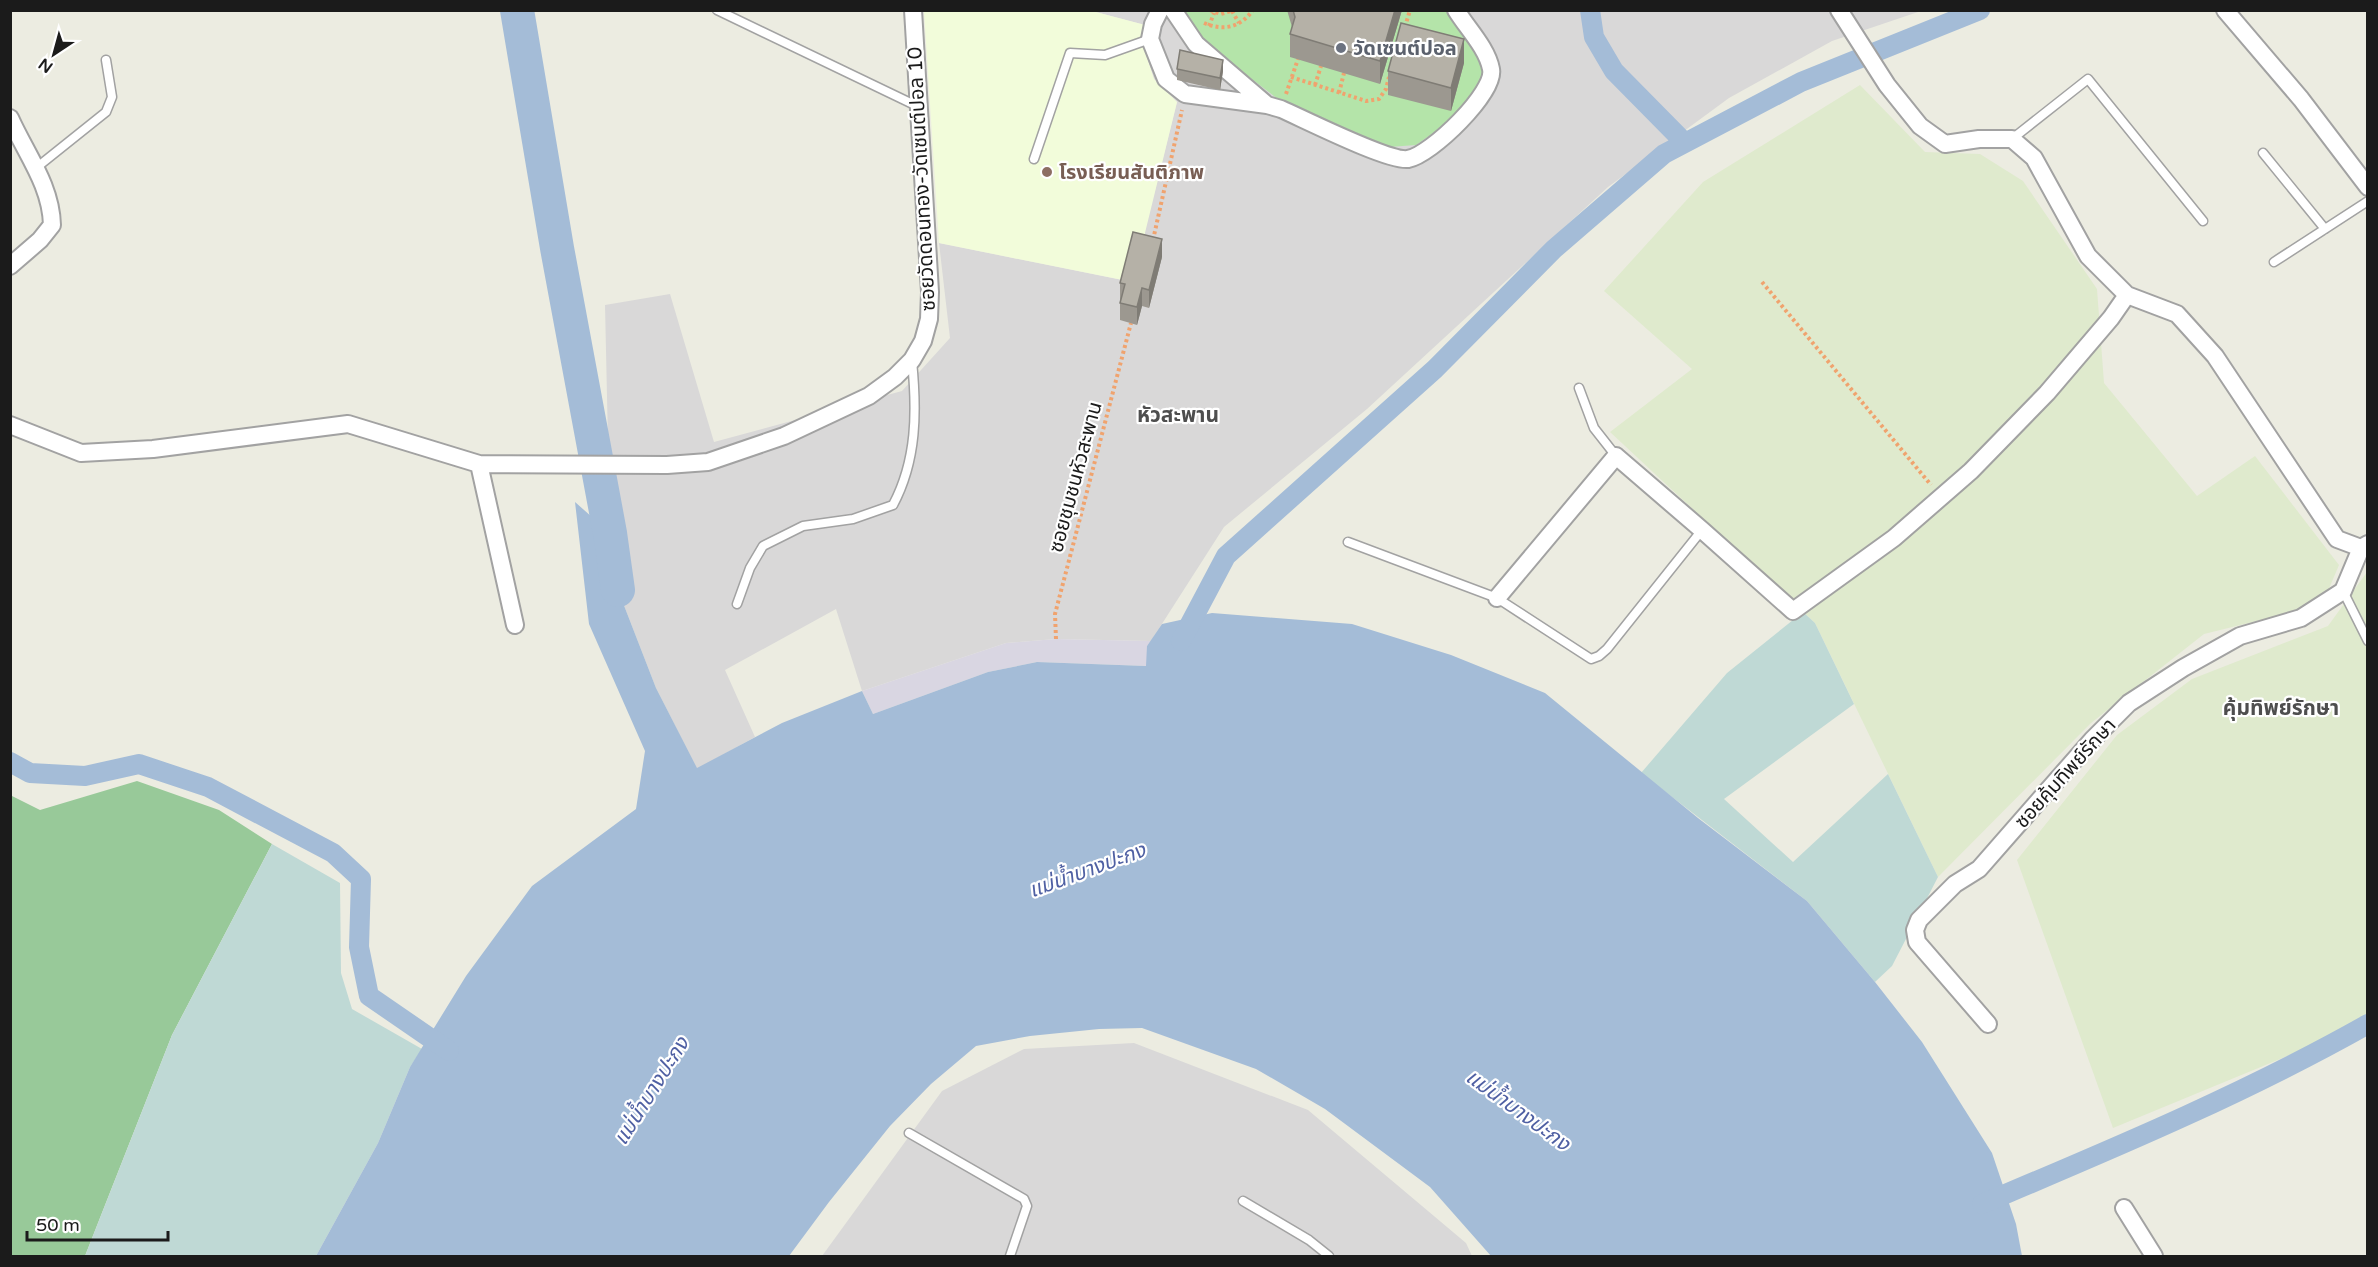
<svg xmlns="http://www.w3.org/2000/svg" width="2378" height="1267" viewBox="0 0 2378 1267" font-family="'Varela Round','Noto Sans Thai',sans-serif">
  <style>
    .residential { fill: #d9d8d8 }
    .education { fill: #f2fcda }
    .farmland { fill: #dfeacd }
    .grass { fill: #b4e4a9 }
    .forest { fill: #98c999 }
    .wetland { fill: #bfd9d5 }
    .plaza { fill: #d9d6e2 }
    .water { fill: #a4bcd7 }
    .lines { fill: none; stroke-linecap: round; stroke-linejoin: round }
    .canal { stroke: #a4bcd7; stroke-width: 20 }
    .river { stroke: #a4bcd7; stroke-width: 34 }
    .lane-casing { stroke: #a2a2a2; stroke-width: 11 }
    .street-casing { stroke: #a2a2a2; stroke-width: 20 }
    .path { stroke: #f0a36e; stroke-width: 4; stroke-dasharray: 3 3; stroke-linecap: butt }
    .lane { stroke: #fff; stroke-width: 8 }
    .street { stroke: #fff; stroke-width: 16 }
    .wall { fill: #9c9890 }
    .shaded-wall { fill: #7f7c75 }
    .building { fill: #b5b1a7; stroke: #7f7c75; stroke-width: 1.5 }
    .worship-dot { fill: #6b7280; stroke: #fff; stroke-width: 2 }
    .education-dot { fill: #8d6e63; stroke: #fff; stroke-width: 2 }
    .labels { text-anchor: middle; stroke-width: 4.5; stroke-linejoin: round; paint-order: stroke }
    .worship-label { font-size: 20px; font-weight: bold; fill: #5b616d; stroke: #fff; text-anchor: start }
    .education-label { font-size: 20px; font-weight: bold; fill: #785e54; stroke: #fff; text-anchor: start }
    .street-label { font-size: 20px; fill: #1b1b1b; stroke: #fff }
    .neighbourhood-label { font-size: 21px; font-weight: bold; fill: #4e4e4e; stroke: #fff }
    .water-label { font-size: 21px; font-style: italic; fill: #4f60a3; stroke: #fff }
  </style>
  <rect width="100%" height="100%" fill="#ecece1"/>
  <path class="residential" d="M 1092,11 L 1921,11 L 1832,41 L 1729,98 L 1608,187 L 1367,409 L 1224,527 L 1151,641 L 1056,639 L 1006,643 L 862,691 L 836,609 L 725,670 L 755,737 L 697,769 L 656,688 L 618,590 L 610,533 L 605,305 L 670,294 L 714,442 L 902,391 L 950,338 L 939,243 L 1132,282 L 1177,102 L 1154,79 L 1146,55 L 1145,25 Z
    M 1134,1043 L 1308,1110 L 1466,1243 L 1472,1256 L 822,1256 L 942,1091 L 1024,1049 Z"/>
  <path class="education" d="M 924,11 L 1092,11 L 1145,25 L 1146,55 L 1154,79 L 1177,102 L 1133,282 L 939,243 Z"/>
  <path class="farmland" d="M 1860,85 L 1925,152 L 1980,154 L 2023,181 L 2097,289 L 2104,383 L 2197,496 L 2255,456 L 2339,565 L 2322,605 L 2204,634 L 2091,723 L 1938,877 L 1815,623 L 1610,432 L 1692,369 L 1604,291 L 1703,182 Z
    M 2367,572 L 2367,1023 L 2113,1128 L 2017,860 L 2117,735 L 2192,679 L 2328,626 Z"/>
  <path class="grass" d="M 1184,11 L 1448,11 L 1480,57 L 1484,72 L 1472,95 L 1446,124 L 1416,145 L 1389,147 L 1283,103 L 1206,44 L 1185,14 Z"/>
  <path class="forest" d="M 137,781 L 219,810 L 272,844 L 172,1035 L 85,1256 L 11,1256 L 10,795 L 40,810 Z"/>
  <path class="wetland" d="M 1803,612 L 1815,623 L 1854,704 L 1724,799 L 1793,862 L 1888,774 L 1938,877 L 1892,966 L 1875,982 L 1807,901 L 1641,773 L 1727,673 Z
    M 272,844 L 340,883 L 341,973 L 352,1009 L 422,1049 L 410,1067 L 378,1143 L 316,1256 L 85,1256 L 172,1035 Z"/>
  <path class="plaza" d="M 1056,639 L 1151,641 L 1147,646 L 1147,666 L 1037,662 L 988,672 L 873,714 L 862,691 L 1006,643 Z"/>
  <path class="water" d="M 575,502 L 610,533 L 618,590 L 656,688 L 697,768 L 782,723 L 862,691 L 873,714 L 988,672 L 1037,662 L 1146,666 L 1147,646 L 1162,624 L 1212,613 L 1352,624 L 1451,655 L 1545,693 L 1698,818 L 1807,901 L 1875,982 L 1922,1042 L 1992,1153 L 2016,1224 L 2022,1256 L 1491,1256 L 1430,1187 L 1325,1109 L 1256,1069 L 1142,1028 L 1099,1029 L 1030,1036 L 976,1046 L 931,1084 L 890,1126 L 829,1202 L 789,1256 L 316,1256 L 378,1143 L 410,1067 L 466,976 L 532,886 L 636,809 L 645,751 L 589,624 Z"/>
  <g class="lines">
    <path class="canal" d="M 1590,10 L 1594,37 L 1614,71 L 1685,143
      M 1181,641 L 1226,556 L 1435,369 L 1554,249 L 1664,154 L 1801,82 L 1980,10
      M 10,762 L 30,773 L 85,776 L 139,764 L 208,787 L 333,853 L 361,879 L 359,947 L 369,996 L 449,1051
      M 1982,1204 C 2112,1149 2244,1094 2368,1024"/>
    <path class="river" d="M 517,10 L 557,248 L 610,533 L 618,590"/>
    <g class="lane-casing">
      <path id="lane" d="M 717,10 L 919,107
        M 2012,139 L 2088,79 L 2203,221
        M 2263,153 L 2325,229
        M 1034,159 L 1070,53 L 1105,55 L 1150,39
        M 36,168 L 106,112 L 112,97 L 106,60
        M 2274,262 L 2368,201
        M 1579,388 L 1594,428 L 1616,456
        M 1348,542 L 1497,598 L 1591,659 L 1599,656 L 1607,649 L 1702,530
        M 2343,591 L 2368,641
        M 737,604 L 750,568 L 763,546 L 803,526 L 853,519 L 893,505 C 917,460 917,411 912,361
        M 909,1133 L 1024,1199 L 1027,1206 L 1010,1256
        M 1243,1201 L 1309,1240 L 1329,1256"/>
    </g>
    <g class="street-casing">
      <path id="street" d="M 1160,10 L 1153,24 L 1150,39 L 1166,79 L 1185,94 L 1267,105
        M 1173,10 L 1196,44 L 1267,105 L 1281,109 C 1304,119 1389,162 1408,159 C 1431,155 1496,92 1491,69 C 1487,48 1467,28 1456,10
        M 1839,10 L 1887,85 L 1920,126 L 1945,144 L 1979,139 L 2012,139 L 2034,158 L 2088,256 L 2127,295 L 2177,314 L 2215,356 L 2337,539 L 2361,548 L 2368,544
        M 2225,10 L 2301,99 L 2368,187
        M 10,118 C 26,154 51,185 52,225 L 40,240 L 10,266
        M 10,425 L 81,453 L 153,449 L 348,424 L 479,464 L 667,465 L 708,462 L 784,436 L 869,396 L 895,377 L 912,360 L 923,341 L 929,319 L 930,292 L 913,10
        M 479,464 L 515,625
        M 1497,598 L 1616,456 L 1702,530 L 1793,611 L 1894,538 L 1971,471 L 2047,393 L 2111,318 L 2127,295
        M 1988,1024 L 1917,942 L 1915,930 L 1919,920 L 1955,884 L 1979,869 L 2092,740 L 2129,703 L 2183,668 L 2240,636 L 2301,618 L 2343,591 L 2361,548
        M 2124,1208 L 2154,1256"/>
    </g>
    <path class="path" d="M 1210,10 L 1221,14 L 1234,10
      M 1232,11 L 1239,23
      M 1204,23 C 1223,31 1240,28 1253,10
      M 1209,26 L 1214,13
      M 1405,27 L 1410,10
      M 1291,77 L 1366,101 L 1379,99 L 1386,89 L 1389,77
      M 1315,85 L 1321,66
      M 1339,93 L 1344,73
      M 1286,94 L 1298,59
      M 1153,240 L 1182,110
      M 1762,282 L 1931,485
      M 1056,639 L 1055,614 L 1131,323"/>
    <use href="#lane" class="lane"/>
    <use href="#street" class="street"/>
  </g>
  <path class="wall" d="M 1287,10 L 1402,10 L 1380,84 L 1290,57 L 1290,34 L 1292,27 Z
    M 1464,63 L 1451,111 L 1388,95 L 1388,71 Z
    M 1177,69 L 1223,71 L 1220,90 L 1177,80 Z
    M 1162,257 L 1149,308 L 1142,306 L 1137,325 L 1120,320 L 1120,283 Z"/>
  <path class="shaded-wall" d="M 1395,10 L 1402,10 L 1380,84 L 1380,61 Z
    M 1464,39 L 1464,63 L 1451,111 L 1451,88 Z
    M 1223,60 L 1223,71 L 1220,90 L 1220,78 Z
    M 1162,239 L 1162,257 L 1149,308 L 1149,290 Z
    M 1142,288 L 1142,306 L 1137,325 L 1137,307 Z"/>
  <path class="building" d="M 1293,10 L 1395,10 L 1380,61 L 1290,34 L 1295,17 Z
    M 1401,23 L 1464,39 L 1451,88 L 1388,71 Z
    M 1180,50 L 1223,60 L 1220,78 L 1177,69 Z
    M 1133,232 L 1162,239 L 1149,290 L 1142,288 L 1137,307 L 1120,303 L 1125,284 L 1120,283 Z"/>
  <circle class="worship-dot" cx="1341" cy="48" r="6"/>
  <circle class="education-dot" cx="1047" cy="172" r="6"/>
  <g class="labels">
    <g class="worship-label">
      <text x="1353" y="55">วัดเซนต์ปอล</text>
    </g>
    <g class="education-label">
      <text x="1059" y="179">โรงเรียนสันติภาพ</text>
    </g>
    <g class="street-label">
      <text transform="translate(921 179) rotate(-93)" y="7">ซอยวัดดอนทอง-วัดเซนต์ปอล 10</text>
      <text transform="translate(1075 477) rotate(-75)" y="7">ซอยชุมชนหัวสะพาน</text>
      <text transform="translate(2065 773) rotate(-48)" y="7">ซอยคุ้มทิพย์รักษา</text>
    </g>
    <g class="neighbourhood-label">
      <text x="1178" y="422">หัวสะพาน</text>
      <text x="2281" y="715">คุ้มทิพย์รักษา</text>
    </g>
    <g class="water-label">
      <text transform="translate(1087 870) rotate(-20)" y="7">แม่น้ำบางปะกง</text>
      <text transform="translate(651 1091) rotate(-58)" y="7">แม่น้ำบางปะกง</text>
      <text transform="translate(1518 1110) rotate(36)" y="7">แม่น้ำบางปะกง</text>
    </g>
  </g>
  <rect width="2378" height="1267" fill="none" stroke="#1b1b1b" stroke-width="24"/>
  <g transform="translate(54 54) rotate(216)" stroke="#ffffff" stroke-width="4.5" paint-order="stroke">
  <path d="M0-4.5L10 22L0 15L-10 22Z" fill="#1b1b1b"/>
  <text y="-9" font-size="16" font-weight="bold" text-anchor="middle" fill="#1b1b1b">N</text>
  </g>
  <path d="M27 1231v9h141v-9" fill="none" stroke="#1b1b1b" stroke-width="3"/>
  <text x="36" y="1231" font-size="18" fill="#1b1b1b" stroke="#ffffff" stroke-width="4.5" paint-order="stroke">50 m</text>
</svg>
